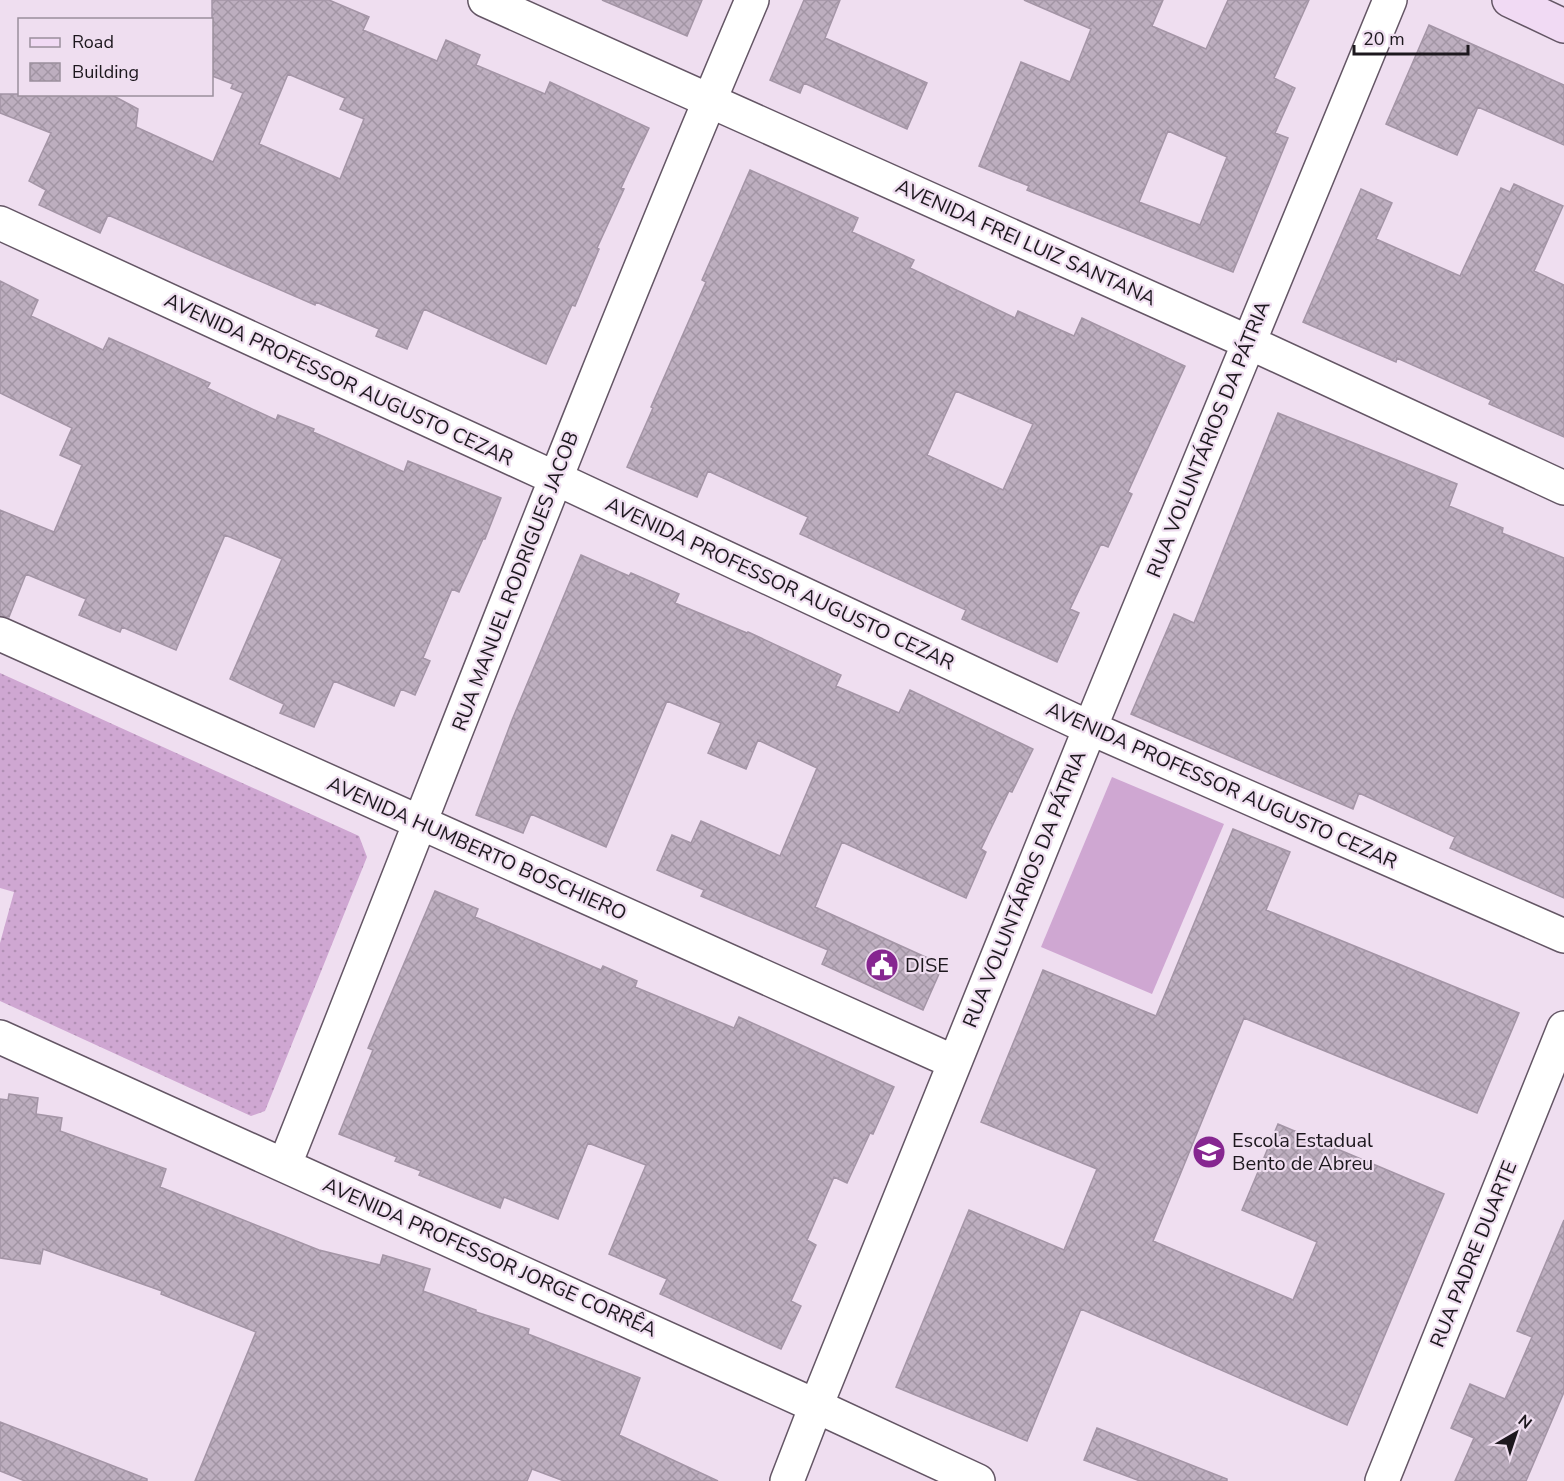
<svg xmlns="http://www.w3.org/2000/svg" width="1564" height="1481" viewBox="0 0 1564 1481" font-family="'Nunito Sans',sans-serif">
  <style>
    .grass { fill: url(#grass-dots) }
    .garden { fill: #cfa7d2 }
    .building { fill: url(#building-cross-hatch); stroke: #a495a6; stroke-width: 1.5; fill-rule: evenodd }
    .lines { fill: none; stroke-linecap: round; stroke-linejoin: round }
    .street-casing { stroke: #645665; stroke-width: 36 }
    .secondary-casing { stroke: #645665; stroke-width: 36 }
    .street { stroke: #fff; stroke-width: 33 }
    .secondary { stroke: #f1daf4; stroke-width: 33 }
    .labels { text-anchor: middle; stroke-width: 4.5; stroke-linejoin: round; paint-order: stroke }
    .street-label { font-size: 20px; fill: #1d181e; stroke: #efdef0 }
    .poi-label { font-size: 20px; fill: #1d181e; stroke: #efdef0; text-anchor: start }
  </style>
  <defs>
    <pattern id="grass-dots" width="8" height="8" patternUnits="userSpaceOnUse" patternTransform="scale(1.5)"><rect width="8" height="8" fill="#cfa7d2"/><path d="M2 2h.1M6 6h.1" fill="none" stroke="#b18fb4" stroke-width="1.8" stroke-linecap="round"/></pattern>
    <pattern id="building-cross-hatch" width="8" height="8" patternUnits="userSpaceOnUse" patternTransform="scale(1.5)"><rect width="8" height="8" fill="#bdaebf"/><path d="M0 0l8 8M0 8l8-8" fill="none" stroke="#a295a4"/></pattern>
  </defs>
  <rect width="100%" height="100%" fill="#efdef0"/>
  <path class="grass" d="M 0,673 L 359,836 L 367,857 L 265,1111 L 251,1116 L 0,1001 L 0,943 L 14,892 L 0,888 Z"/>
  <path class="garden" d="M 1112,777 L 1224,824 L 1152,994 L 1041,947 Z"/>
  <path class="building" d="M 212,0 L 329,0 L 369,17 L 363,30 L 437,61 L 446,40 L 480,55 L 476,65 L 545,94 L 550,82 L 649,128 L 621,188 L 624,189 L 597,248 L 599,249 L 575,306 L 572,305 L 546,364 L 424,309 L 407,349 L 376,336 L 379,329 L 316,302 L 315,305 L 108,215 L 100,233 L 39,205 L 46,190 L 29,181 L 51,133 L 0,113 L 0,94 L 110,94 L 138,109 L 136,127 L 213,162 L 243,93 L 231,88 L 233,84 L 212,76 ZM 288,74 L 345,98 L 340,109 L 364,119 L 340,179 L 259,144 Z
    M 602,0 L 702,0 L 687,36 Z
    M 804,0 L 840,0 L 825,38 L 927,83 L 907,129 L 804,83 L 800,93 L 770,80 Z
    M 1024,0 L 1163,0 L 1152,26 L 1206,49 L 1228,0 L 1309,0 L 1274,78 L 1295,88 L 1275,133 L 1288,138 L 1233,272 L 1027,190 L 1029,186 L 979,166 L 1021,62 L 1070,82 L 1091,29 ZM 1168,131 L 1227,157 L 1200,225 L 1139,202 Z
    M 1429,25 L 1564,85 L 1564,145 L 1478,107 L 1457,155 L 1386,124 Z
    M 750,170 L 858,218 L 852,232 L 914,260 L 910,268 L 1015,318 L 1018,311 L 1074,336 L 1082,318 L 1185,366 L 1128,492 L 1132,494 L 1108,547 L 1101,544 L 1070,609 L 1079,613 L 1057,662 L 962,619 L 966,610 L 800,534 L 808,517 L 708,471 L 697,497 L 627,467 L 653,408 L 651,407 L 706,282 L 702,280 ZM 956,391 L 1033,424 L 1003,490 L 927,455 Z
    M 1514,184 L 1563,206 L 1534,271 L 1564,285 L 1564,437 L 1489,404 L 1491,400 L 1397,358 L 1396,362 L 1303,322 L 1361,189 L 1392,203 L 1376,239 L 1460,276 L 1501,188 L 1510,192 Z
    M 0,281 L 38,300 L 31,316 L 103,350 L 109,338 L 210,383 L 207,388 L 276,420 L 278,415 L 314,429 L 313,432 L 404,472 L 408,461 L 501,498 L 485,539 L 483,539 L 459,592 L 452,589 L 423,658 L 430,661 L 415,695 L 401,689 L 394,706 L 334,681 L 314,727 L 280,713 L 284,704 L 230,679 L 282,559 L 225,535 L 176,650 L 122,627 L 120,632 L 79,615 L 86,599 L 26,574 L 9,617 L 0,616 L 0,510 L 54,532 L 82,465 L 60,455 L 72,428 L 0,393 Z
    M 1278,413 L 1457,484 L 1449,506 L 1503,528 L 1502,533 L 1564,558 L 1564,898 L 1450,848 L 1455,837 L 1359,793 L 1353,809 L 1131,714 L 1174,614 L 1194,623 Z
    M 581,555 L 629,576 L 631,573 L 679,594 L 675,603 L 747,633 L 748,632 L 841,675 L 836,686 L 899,713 L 910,690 L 1033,749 L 1012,792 L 1009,791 L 981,849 L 986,852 L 966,898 L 842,842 L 815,907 L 943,965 L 923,1010 L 822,964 L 828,950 L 701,896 L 704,890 L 657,870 L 672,835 L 691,843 L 701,821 L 780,856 L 817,768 L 758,740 L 746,769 L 708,753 L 721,723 L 667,701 L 606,847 L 531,814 L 523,833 L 476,815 L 512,720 Z
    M 1233,829 L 1290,852 L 1266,910 L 1519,1013 L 1477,1113 L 1244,1018 L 1153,1241 L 1293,1300 L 1317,1242 L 1242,1210 L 1278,1124 L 1444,1194 L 1347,1425 L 1081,1309 L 1027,1441 L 896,1387 L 969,1210 L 1064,1250 L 1097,1169 L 981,1122 L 1043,970 L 1156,1016 Z
    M 435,891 L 478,909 L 475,917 L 601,970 L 603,966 L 637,981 L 635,987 L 734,1028 L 739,1017 L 894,1087 L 873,1134 L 870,1133 L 847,1183 L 834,1177 L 807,1240 L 816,1245 L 791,1301 L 801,1306 L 781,1349 L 660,1294 L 667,1279 L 609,1254 L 646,1165 L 588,1143 L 558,1219 L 504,1197 L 500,1208 L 419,1175 L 421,1171 L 395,1161 L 397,1157 L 339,1134 L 373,1050 L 368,1048 Z
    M 9,1094 L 38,1098 L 36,1114 L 62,1118 L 60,1131 L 166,1169 L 160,1187 L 319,1250 L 380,1265 L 383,1255 L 430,1269 L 423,1291 L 476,1310 L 476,1312 L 529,1329 L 528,1334 L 640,1378 L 619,1435 L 718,1481 L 564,1481 L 532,1469 L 527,1481 L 195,1481 L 256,1332 L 161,1294 L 162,1291 L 43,1249 L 40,1264 L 0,1258 L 0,1099 L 8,1100 Z
    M 1564,1220 L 1564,1392 L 1526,1481 L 1455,1481 L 1474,1438 L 1451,1428 L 1470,1384 L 1505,1399 L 1532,1337 L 1517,1331 Z
    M 0,1422 L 147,1479 L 147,1481 L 25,1481 L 0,1471 Z
    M 1097,1428 L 1227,1479 L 1227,1481 L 1140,1481 L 1084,1460 Z"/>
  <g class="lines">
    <g class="street-casing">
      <path id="street" d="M 485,0 L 1248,342 L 1564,488
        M 0,223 L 555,478 L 1090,728 L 1564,936
        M 0,634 L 954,1062
        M 0,1037 L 816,1406 L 978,1481
        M 285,1164 C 440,776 588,385 752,0
        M 787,1481 L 816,1406 L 1090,728 L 1390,0
        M 1382,1481 L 1564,1028"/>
    </g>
    <g class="secondary-casing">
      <path id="secondary" d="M 1509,0 L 1564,26"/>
    </g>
    <use href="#street" class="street"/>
    <use href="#secondary" class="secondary"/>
  </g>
  <defs>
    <g id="civic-disc" transform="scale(1.725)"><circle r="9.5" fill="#862690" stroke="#efdef0"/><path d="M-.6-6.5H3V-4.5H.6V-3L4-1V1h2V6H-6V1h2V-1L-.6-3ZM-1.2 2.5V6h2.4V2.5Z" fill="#fff"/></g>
    <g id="school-disc" transform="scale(1.725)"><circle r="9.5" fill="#862690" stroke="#efdef0"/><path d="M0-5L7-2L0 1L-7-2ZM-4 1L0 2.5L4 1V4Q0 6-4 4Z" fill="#fff"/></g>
  </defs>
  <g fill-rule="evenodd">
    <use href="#civic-disc" x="882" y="965"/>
    <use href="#school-disc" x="1209" y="1152"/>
  </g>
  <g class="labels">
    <g class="street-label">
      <text transform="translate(1026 242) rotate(24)" y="7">AVENIDA FREI LUIZ SANTANA</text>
      <text transform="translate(339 379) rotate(25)" y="7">AVENIDA PROFESSOR AUGUSTO CEZAR</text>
      <text transform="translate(1208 439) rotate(-68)" y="7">RUA VOLUNTÁRIOS DA PÁTRIA</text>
      <text transform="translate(515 581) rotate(-69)" y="7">RUA MANUEL RODRIGUES JACOB</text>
      <text transform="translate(780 583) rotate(25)" y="7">AVENIDA PROFESSOR AUGUSTO CEZAR</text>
      <text transform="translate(1222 785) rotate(24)" y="7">AVENIDA PROFESSOR AUGUSTO CEZAR</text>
      <text transform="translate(477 848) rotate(24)" y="7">AVENIDA HUMBERTO BOSCHIERO</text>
      <text transform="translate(1024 889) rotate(-68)" y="7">RUA VOLUNTÁRIOS DA PÁTRIA</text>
      <text transform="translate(1473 1254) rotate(-68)" y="7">RUA PADRE DUARTE</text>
      <text transform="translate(490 1257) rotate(24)" y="7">AVENIDA PROFESSOR JORGE CORRÊA</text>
    </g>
    <g class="poi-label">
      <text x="905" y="972">DISE</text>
      <text x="1232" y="1147">Escola Estadual<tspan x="1232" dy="23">Bento de Abreu</tspan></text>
    </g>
  </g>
  <rect x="18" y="18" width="195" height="78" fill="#efdef0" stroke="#9b8f9c" stroke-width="1.5"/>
  <rect x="30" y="38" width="30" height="9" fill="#f1daf4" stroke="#9b8f9c" stroke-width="1.5"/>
  <text x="72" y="48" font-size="18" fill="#1d181e">Road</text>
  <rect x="30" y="63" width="30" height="18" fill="url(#building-cross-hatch)" stroke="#9b8f9c" stroke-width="1.5"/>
  <text x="72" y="78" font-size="18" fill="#1d181e">Building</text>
  <g transform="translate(1516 1433) rotate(39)" stroke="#efdef0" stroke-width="4.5" paint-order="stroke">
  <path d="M0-4.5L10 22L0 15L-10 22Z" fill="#1d181e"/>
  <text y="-9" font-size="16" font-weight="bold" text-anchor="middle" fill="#1d181e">N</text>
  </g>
  <path d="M1354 45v9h114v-9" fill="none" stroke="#1d181e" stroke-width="3"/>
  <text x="1363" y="45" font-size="18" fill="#1d181e" stroke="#efdef0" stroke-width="4.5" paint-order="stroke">20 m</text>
</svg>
